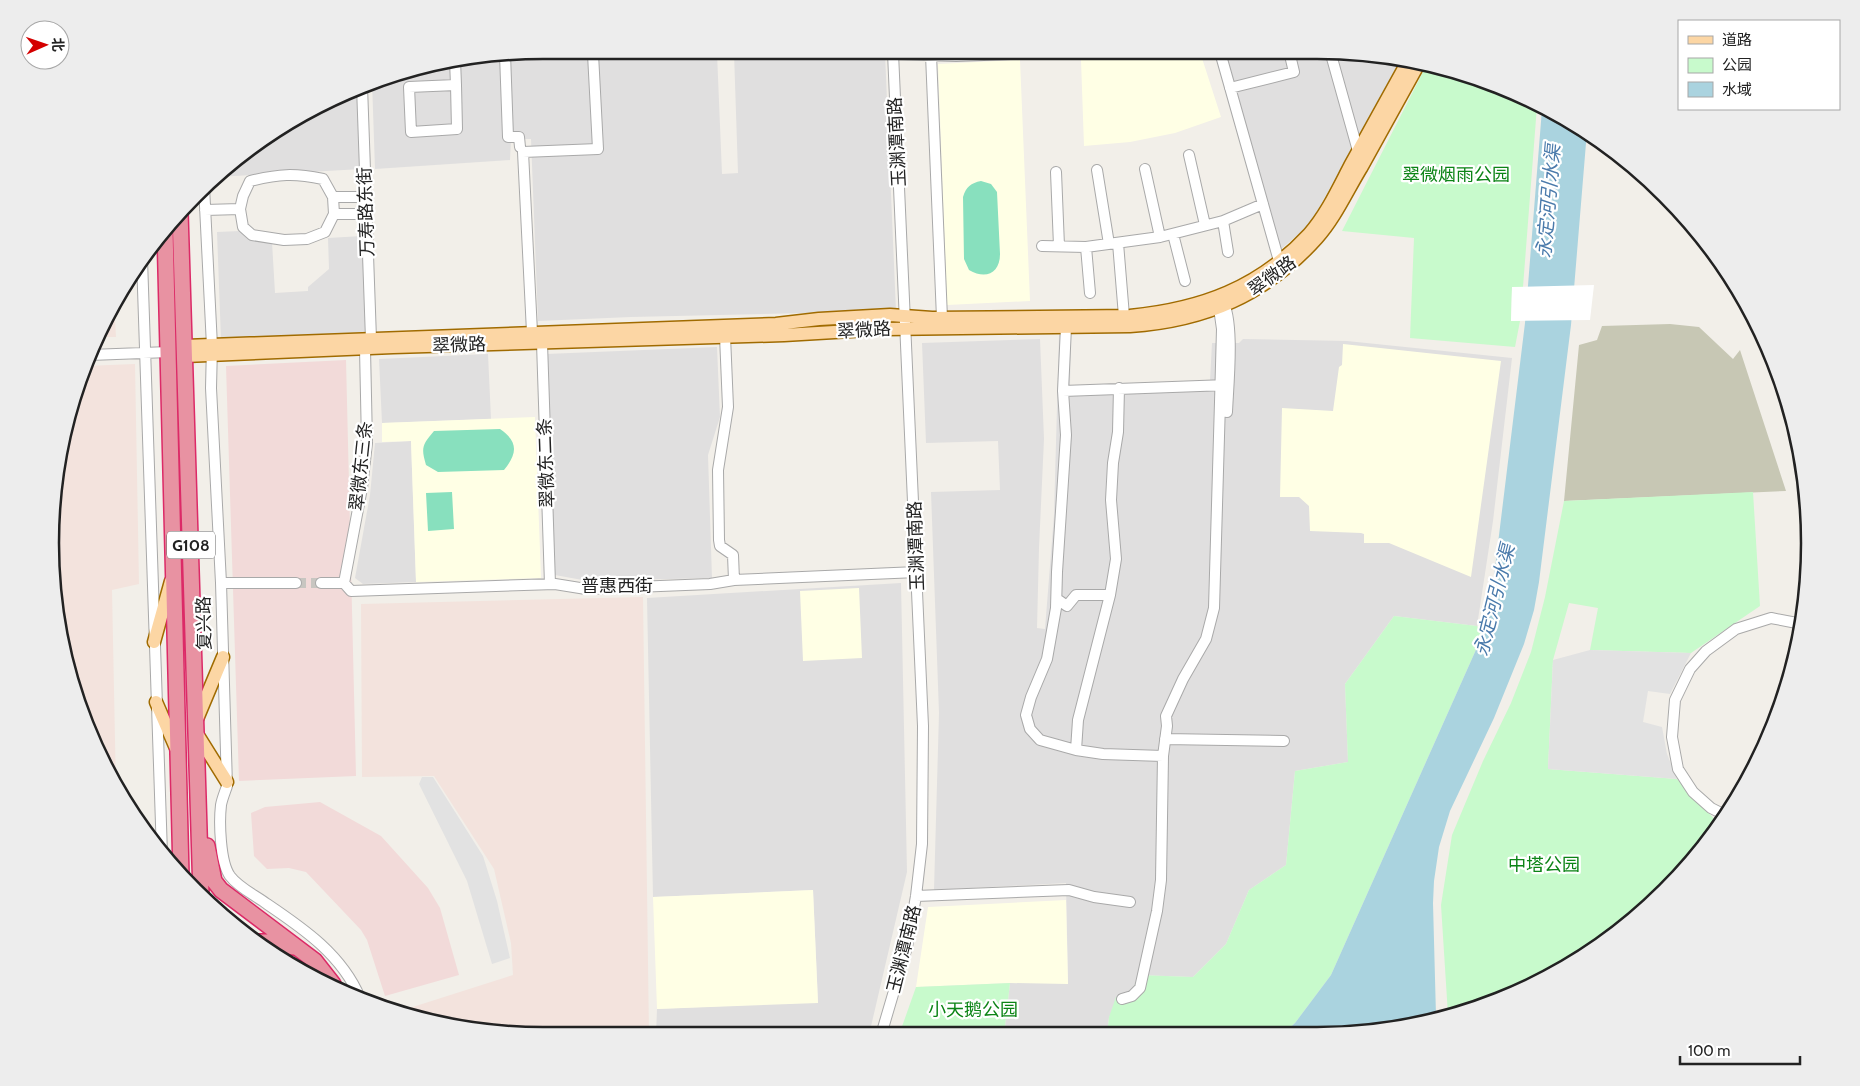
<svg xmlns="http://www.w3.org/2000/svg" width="1860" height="1086" viewBox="0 0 1860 1086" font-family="Cabin,'Noto Sans SC',sans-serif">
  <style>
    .residential { fill: #e0dfdf }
    .commercial { fill: #f2dad9 }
    .education { fill: #ffffe5 }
    .military { fill: #f3e3dd }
    .construction { fill: #c7c7b4 }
    .park { fill: #c8facc }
    .pitch { fill: #88e0be }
    .parking { fill: #e2e2e2 }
    .water { fill: #aad3df }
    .pier { fill: #fff }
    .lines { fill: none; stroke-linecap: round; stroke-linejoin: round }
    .minor-tunnel { stroke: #c8c6c1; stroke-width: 10; stroke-dasharray: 10 5; stroke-linecap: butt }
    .minor-casing { stroke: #a9a9a9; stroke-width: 12 }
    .major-casing { stroke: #a06b00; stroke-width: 15 }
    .highway-casing { stroke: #dc2a67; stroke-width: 18 }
    .minor { stroke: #fff; stroke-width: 10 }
    .major { stroke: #fcd6a4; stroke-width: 12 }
    .highway { stroke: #e892a2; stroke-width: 15 }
    .labels { text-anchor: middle; stroke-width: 4.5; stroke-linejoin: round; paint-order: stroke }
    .shield { fill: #fff; stroke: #646464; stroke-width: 1 }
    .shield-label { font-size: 16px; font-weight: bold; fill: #222 }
    .street-label { font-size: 18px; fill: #222; stroke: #fff }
    .park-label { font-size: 18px; fill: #0c8416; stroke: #fff }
    .water-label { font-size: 19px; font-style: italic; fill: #4a7aab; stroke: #fff }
    .rim { fill: none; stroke: #222; stroke-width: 2.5 }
  </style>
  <rect width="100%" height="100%" fill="#f2efe9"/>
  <path class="residential" d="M 1350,51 L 1400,61 L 1310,224 L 1280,250 L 1222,52 Z
    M 717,53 L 722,174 L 738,173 L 734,53 L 885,53 L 896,311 L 631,317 L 538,321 L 531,139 L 511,139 L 510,160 L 375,169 L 372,81 L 385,76 L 478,54 Z
    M 359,87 L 362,169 L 217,177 L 217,174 L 243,152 L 325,101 Z
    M 240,231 L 257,241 L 272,242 L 275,293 L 308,291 L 308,287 L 329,269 L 328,238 L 362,236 L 366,334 L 221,340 L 217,232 Z
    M 1059,335 L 1071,335 L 1070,386 L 1210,381 L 1212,343 L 1239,343 L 1243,339 L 1347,341 L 1512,358 L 1493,521 L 1477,626 L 1394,616 L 1345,684 L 1348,762 L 1295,771 L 1286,865 L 1249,890 L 1226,944 L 1193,977 L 1138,975 L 1133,990 L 1109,1017 L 1107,1035 L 1004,1035 L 1010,983 L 1068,983 L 1066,883 L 934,890 L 939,713 L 931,492 L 1000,490 L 998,441 L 926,443 L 922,343 L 1040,339 L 1044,439 L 1039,548 L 1037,628 L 1045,629 L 1054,515 Z
    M 717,347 L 720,417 L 708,455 L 712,578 L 588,581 L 555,575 L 546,354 Z
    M 488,354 L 491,419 L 382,423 L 379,359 Z
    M 411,441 L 416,582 L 363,584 L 355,578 L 370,495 L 375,443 Z
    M 901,583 L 907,872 L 869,1035 L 656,1035 L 657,1009 L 818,1002 L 813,890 L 653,897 L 647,598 Z"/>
  <path class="commercial" d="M 346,360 L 356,776 L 239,781 L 226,366 Z
    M 320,802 L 381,836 L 428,888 L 440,908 L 459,975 L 385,996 L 367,940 L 361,930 L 306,872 L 289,868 L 267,869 L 254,856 L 251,813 L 265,807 Z"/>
  <path class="education" d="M 1156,52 L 1200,52 L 1221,117 L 1175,133 L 1130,142 L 1084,146 L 1081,60 L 1108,60 Z
    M 1020,60 L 1030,301 L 947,305 L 938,64 Z
    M 1343,344 L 1501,361 L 1471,577 L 1389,543 L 1364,543 L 1364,534 L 1361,533 L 1310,531 L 1309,506 L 1299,497 L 1280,497 L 1282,408 L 1333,411 L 1339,367 L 1342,365 Z
    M 535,417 L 541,578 L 416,582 L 411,441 L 382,442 L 382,423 Z
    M 859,588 L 862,658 L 803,661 L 800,591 Z
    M 813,890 L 818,1003 L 657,1009 L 653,897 Z
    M 1066,900 L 1068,984 L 1010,983 L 916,987 L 928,907 Z"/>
  <path class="military" d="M 114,302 L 116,337 L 96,337 L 101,325 Z
    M 135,364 L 139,584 L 112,590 L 116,789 L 76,702 L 59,639 L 50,543 L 67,415 L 85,366 Z
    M 643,597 L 649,1035 L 510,1035 L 397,1012 L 513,975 L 511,943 L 494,869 L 434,776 L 362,777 L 361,604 Z"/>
  <path class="construction" d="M 1670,324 L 1699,327 L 1733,359 L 1740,350 L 1786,491 L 1564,501 L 1579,345 L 1597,340 L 1602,326 Z"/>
  <path class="park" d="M 1426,66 L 1475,76 L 1537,106 L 1523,287 L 1512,287 L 1511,321 L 1520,321 L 1515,347 L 1410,338 L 1414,238 L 1342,231 Z
    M 1753,492 L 1760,606 L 1691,653 L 1590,650 L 1598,608 L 1569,603 L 1553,660 L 1548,769 L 1677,779 L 1720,825 L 1665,892 L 1564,970 L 1475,1010 L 1448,1015 L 1441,905 L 1452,835 L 1483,761 L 1511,703 L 1531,652 L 1545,597 L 1564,501 Z
    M 1394,616 L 1477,626 L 1483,634 L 1331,975 L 1295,1023 L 1282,1035 L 1107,1035 L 1109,1017 L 1116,997 L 1133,990 L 1138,975 L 1193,977 L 1226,944 L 1249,890 L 1286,865 L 1295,771 L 1348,762 L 1345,684 Z
    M 1010,983 L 1004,1035 L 899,1035 L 916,987 Z"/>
  <path class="pitch" d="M 981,181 L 991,184 L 997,192 L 1000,254 C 1000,273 986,280 969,270 L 964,259 L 963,197 C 966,187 971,183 981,181 Z
    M 500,429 C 519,442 517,454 504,470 L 438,472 L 426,465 C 421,448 422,445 434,431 Z
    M 452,492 L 454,529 L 428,531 L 426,493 Z"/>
  <path class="parking" d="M 1590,650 L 1691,653 L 1670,694 L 1648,691 L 1643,722 L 1662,727 L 1667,754 L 1677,779 L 1548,769 L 1553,660 Z
    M 422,777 L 433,777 L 483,856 L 497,901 L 510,958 L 492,964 L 467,881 L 419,784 Z"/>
  <path class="water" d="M 1542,109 L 1587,131 L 1571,325 L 1539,582 L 1534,610 L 1524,644 L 1494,718 L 1450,811 L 1439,847 L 1434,881 L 1433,903 L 1436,1016 L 1435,1018 L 1350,1035 L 1282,1035 L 1295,1023 L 1331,975 L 1483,634 L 1494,576 L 1525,323 Z"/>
  <path class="pier" d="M 1594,285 L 1590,320 L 1511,321 L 1512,287 Z"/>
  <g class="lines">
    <path class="minor-tunnel" d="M 296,583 L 321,583"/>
    <g class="minor-casing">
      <path id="minor" d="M 1330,51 L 1358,151
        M 1220,52 L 1279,261
        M 505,54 L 508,137 L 519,137 L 520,147
        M 893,54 L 956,56 L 1065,52
        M 931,55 L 942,318
        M 455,60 L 456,85
        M 456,85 L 457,129 L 411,132 L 409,87 Z
        M 362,86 L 371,339
        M 1230,88 L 1294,72 L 1289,51
        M 1189,155 L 1205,225
        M 1145,169 L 1160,237
        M 1097,170 L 1109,244
        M 1056,172 L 1059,246
        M 204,186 L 212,346 L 211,388 L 221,583 L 227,786 C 225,792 222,799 221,805 C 219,822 220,862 230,876 C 239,888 255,895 267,904 C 304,929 342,955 360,998
        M 365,197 L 333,197 L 334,214 L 365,214
        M 240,209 L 243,227 L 252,235 L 284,240 L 307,239 L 325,232 L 334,214
        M 205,210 L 240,209 L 243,196 L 250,181 C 279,174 294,173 323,179 L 333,197
        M 1223,221 L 1228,252
        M 1173,234 L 1185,281
        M 1118,243 L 1124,316
        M 1042,246 L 1086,247 L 1160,237 L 1223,221 L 1263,204
        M 1086,247 L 1090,293
        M 142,259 L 162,854
        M 1222,300 C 1235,320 1228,386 1227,412
        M 1066,327 L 1063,391 L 1066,435 L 1057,572 L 1056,608 L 1047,659 L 1031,697 L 1026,715 L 1030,729 L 1040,740 L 1076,750 L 1103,754 L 1163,756
        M 532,332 L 523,152 L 598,149 L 593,54
        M 725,336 L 728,407 L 718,470 L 719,540 L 720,546 L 733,555 L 734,580
        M 542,343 L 550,584
        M 90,355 L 169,352
        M 1063,391 L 1227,385
        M 221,583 L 296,583
        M 321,583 L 344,583 L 351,591 L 555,584 L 586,589 L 710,584 L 734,580 L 917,572
        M 344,583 L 362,488 L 367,443 L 365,349
        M 1057,599 L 1067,606 L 1076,595 L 1110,595
        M 1165,739 L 1284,741
        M 1076,750 L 1078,720 L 1110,595 L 1116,559 L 1111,500 L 1113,463 L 1118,432 L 1119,388
        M 1727,816 L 1711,808 L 1693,792 L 1678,769 L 1672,737 L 1675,700 L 1690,669 L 1706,651 L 1736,629 L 1771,618 L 1802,624
        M 916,896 L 1069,890 L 1094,897 L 1130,902
        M 1122,999 L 1132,996 L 1140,988 L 1157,911 L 1161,880 L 1163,756 L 1167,726 L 1166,716 L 1183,679 L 1206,639 L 1214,608 L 1220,402 L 1222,329 L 1219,308 L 1219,301
        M 881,1035 L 907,947 L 916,896 L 922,844 L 923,726 L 893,53"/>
    </g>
    <g class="major-casing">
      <path id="major" d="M 185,346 L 776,324 L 819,319 L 890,315 L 932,318 L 1130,316 C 1201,309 1259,288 1309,234 C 1326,215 1338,189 1350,166 C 1369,131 1388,97 1407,63
        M 185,356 L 393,347 L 784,335 L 885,329 L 1130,326 C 1205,321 1266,295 1317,238 C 1335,218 1347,191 1361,168 C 1380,133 1399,99 1418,65
        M 154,642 L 171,581
        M 156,702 L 176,748
        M 197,719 L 223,657
        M 197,734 L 227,782"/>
    </g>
    <g class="highway-casing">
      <path id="highway" d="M 180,212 L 201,895
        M 165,230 L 181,874
        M 207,846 L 214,881 L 221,890 L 315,961 L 333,984
        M 255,942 L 268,942 L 293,947"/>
    </g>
    <use href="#minor" class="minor"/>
    <use href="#major" class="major"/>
    <use href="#highway" class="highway"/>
  </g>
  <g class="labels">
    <rect class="shield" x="167" y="531.5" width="48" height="27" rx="4"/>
    <g class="shield-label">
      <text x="191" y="551">G108</text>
    </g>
    <g class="street-label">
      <text transform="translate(897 142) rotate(-93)" y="6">玉渊潭南路</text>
      <text transform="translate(366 212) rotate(-92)" y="6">万寿路东街</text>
      <text transform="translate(1272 276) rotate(-36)" y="6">翠微路</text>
      <text transform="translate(864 330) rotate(-3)" y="6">翠微路</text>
      <text transform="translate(459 345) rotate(-2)" y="6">翠微路</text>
      <text transform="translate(546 463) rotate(-92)" y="6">翠微东二条</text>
      <text transform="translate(361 466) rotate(-84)" y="6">翠微东三条</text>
      <text transform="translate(916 546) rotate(-92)" y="6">玉渊潭南路</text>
      <text x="617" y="592">普惠西街</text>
      <text transform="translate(204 623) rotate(-91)" y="6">复兴路</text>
      <text transform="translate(904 949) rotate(-76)" y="6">玉渊潭南路</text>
    </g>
    <g class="park-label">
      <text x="1456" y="181">翠微烟雨公园</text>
      <text x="1544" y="871">中塔公园</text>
      <text x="973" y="1016">小天鹅公园</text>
    </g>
    <g class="water-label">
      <text transform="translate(1548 201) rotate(-85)" y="7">永定河引水渠</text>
      <text transform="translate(1494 600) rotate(-76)" y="7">永定河引水渠</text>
    </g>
  </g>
  <path d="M0 0H1860V1086H0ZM543 59H1317A484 484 0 0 1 1801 543V543A484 484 0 0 1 1317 1027H543A484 484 0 0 1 59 543V543A484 484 0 0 1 543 59Z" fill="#ededed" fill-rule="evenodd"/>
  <path class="rim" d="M543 59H1317A484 484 0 0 1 1801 543V543A484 484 0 0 1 1317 1027H543A484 484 0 0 1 59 543V543A484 484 0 0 1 543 59Z"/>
  <rect x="1678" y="20" width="162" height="90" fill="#ffffff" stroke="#a7a7a7"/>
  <rect x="1688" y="36" width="25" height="8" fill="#fcd6a4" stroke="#a7a7a7"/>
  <text x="1722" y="45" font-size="15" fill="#222222">道路</text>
  <rect x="1688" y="58" width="25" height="15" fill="#c8facc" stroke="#a7a7a7"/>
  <text x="1722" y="70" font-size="15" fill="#222222">公园</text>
  <rect x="1688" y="82" width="25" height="15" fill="#aad3df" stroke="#a7a7a7"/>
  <text x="1722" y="95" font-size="15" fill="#222222">水域</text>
  <g transform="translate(45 45) rotate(88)"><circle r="24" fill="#ffffff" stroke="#a7a7a7"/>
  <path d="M0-4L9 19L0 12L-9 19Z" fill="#d40000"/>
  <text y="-8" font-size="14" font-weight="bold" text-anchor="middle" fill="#222222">北</text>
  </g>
  <path d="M1680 1056v8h120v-8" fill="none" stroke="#222222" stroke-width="2.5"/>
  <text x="1688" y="1056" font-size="15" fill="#222222" stroke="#ffffff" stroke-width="4" paint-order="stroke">100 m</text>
</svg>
